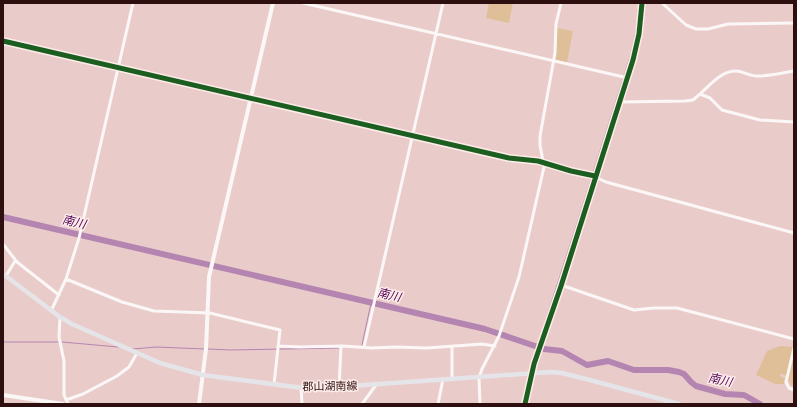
<svg xmlns="http://www.w3.org/2000/svg" width="797" height="407" viewBox="0 0 797 407" font-family="'Crimson Pro','Noto Sans JP',serif">
  <style>
    .green { fill: #dfbf98 }
    .lines { fill: none; stroke-linecap: round; stroke-linejoin: round }
    .stream { stroke: #b585b1; stroke-width: 1 }
    .river { stroke: #b585b1; stroke-width: 6 }
    .street { stroke: #fcf7f7; stroke-width: 3 }
    .secondary { stroke: #fcf7f7; stroke-width: 4 }
    .primary { stroke: #e5e4e9; stroke-width: 4.5 }
    .cycleway-casing { stroke: #feecea; stroke-width: 8 }
    .cycleway { stroke: #1b5e20; stroke-width: 5 }
    .labels { text-anchor: middle; stroke-width: 3; stroke-linejoin: round; paint-order: stroke }
    .street-label { font-size: 11px; fill: #2e0f0f; stroke: #feecea }
    .water-label { font-size: 12px; font-style: italic; fill: #51075a; stroke: #feecea }
  </style>
  <rect width="100%" height="100%" fill="#e9ccca"/>
  <path class="green" d="M 489,3 L 513,3 L 509,23 L 486,18 Z
    M 557,28 L 573,31 L 567,62 L 556,60 L 555,58 Z
    M 780,346 L 794,347 L 794,386 L 791,385 L 787,376 L 782,374 L 780,375 L 781,377 L 785,378 L 784,384 L 775,384 L 756,375 L 767,351 Z"/>
  <g class="lines">
    <path class="stream" d="M 593,173 L 631,54 L 637,26 L 639,3
      M 3,342 L 58,342
      M 62,342 L 118,347
      M 362,345 L 371,303
      M 537,347 L 592,177
      M 133,349 L 156,347 L 205,349
      M 208,349 L 231,350 L 339,348"/>
    <path class="river" d="M 3,217 L 485,329 L 544,349 L 562,351 L 587,365 L 608,361 L 634,370 L 668,370 L 679,372 L 684,374 L 691,382 L 696,386 L 725,394 L 744,395 L 760,404"/>
    <path class="street" d="M 303,3 L 628,78
      M 662,3 L 686,25 L 696,29 L 708,29 L 728,24 L 794,23
      M 700,94 C 710,85 721,71 736,71 C 743,71 749,76 757,76 C 769,76 782,73 794,71
      M 620,102 L 685,101 L 693,100 L 700,94 L 710,98 L 722,110 L 760,120 L 794,122
      M 595,177 L 606,182 L 794,233
      M 3,244 L 17,262 L 59,295
      M 6,276 L 15,261
      M 66,279 L 79,238 L 133,3
      M 561,286 L 564,286 L 634,310 L 654,308 L 677,308 L 794,339
      M 51,311 L 66,279 L 122,302 L 154,311 L 210,313 L 280,330 L 274,384
      M 60,317 L 59,337 L 64,361 L 64,395 L 68,404
      M 278,346 L 300,347 L 343,346 L 372,348 L 395,347 L 427,348 L 482,344 L 495,346
      M 364,347 L 443,3
      M 452,347 L 452,379
      M 794,348 L 786,382 L 789,388 L 794,390
      M 301,387 L 302,404
      M 339,388 L 341,346
      M 66,400 L 83,394 L 117,376 L 129,367 L 137,353
      M 362,404 L 376,385
      M 438,404 L 443,379
      M 480,404 L 479,378 L 482,369 L 499,336 L 519,277 L 544,167 L 540,145 L 540,136 L 555,53 L 556,24 L 561,3
      M 525,404 L 534,364 L 561,286 L 633,60 L 639,34 L 642,3"/>
    <path class="secondary" d="M 3,41 L 509,158 L 538,161 L 571,171 L 595,176
      M 3,395 L 63,404
      M 199,404 L 206,349 L 209,277 L 273,3"/>
    <path class="primary" d="M 3,274 L 60,317 L 72,324 L 160,363 L 203,375 L 303,388 L 322,388 L 550,372 L 562,373 L 586,379 L 679,404"/>
    <g class="cycleway-casing">
      <path id="cycleway" d="M 3,41 L 509,158 L 538,161 L 571,171 L 595,176
        M 525,404 L 534,364 L 561,286 L 633,60 L 639,34 L 642,3"/>
    </g>
    <use href="#cycleway" class="cycleway"/>
  </g>
  <g class="labels">
    <g class="street-label">
      <text transform="translate(330 386) rotate(-1)" y="4">郡山湖南線</text>
    </g>
    <g class="water-label">
      <text transform="translate(74 222) rotate(13)" y="4">南川</text>
      <text transform="translate(389 295) rotate(13)" y="4">南川</text>
      <text transform="translate(720 380) rotate(12)" y="4">南川</text>
    </g>
  </g>
  <rect width="797" height="407" fill="none" stroke="#2e0f0f" stroke-width="8"/>
</svg>
